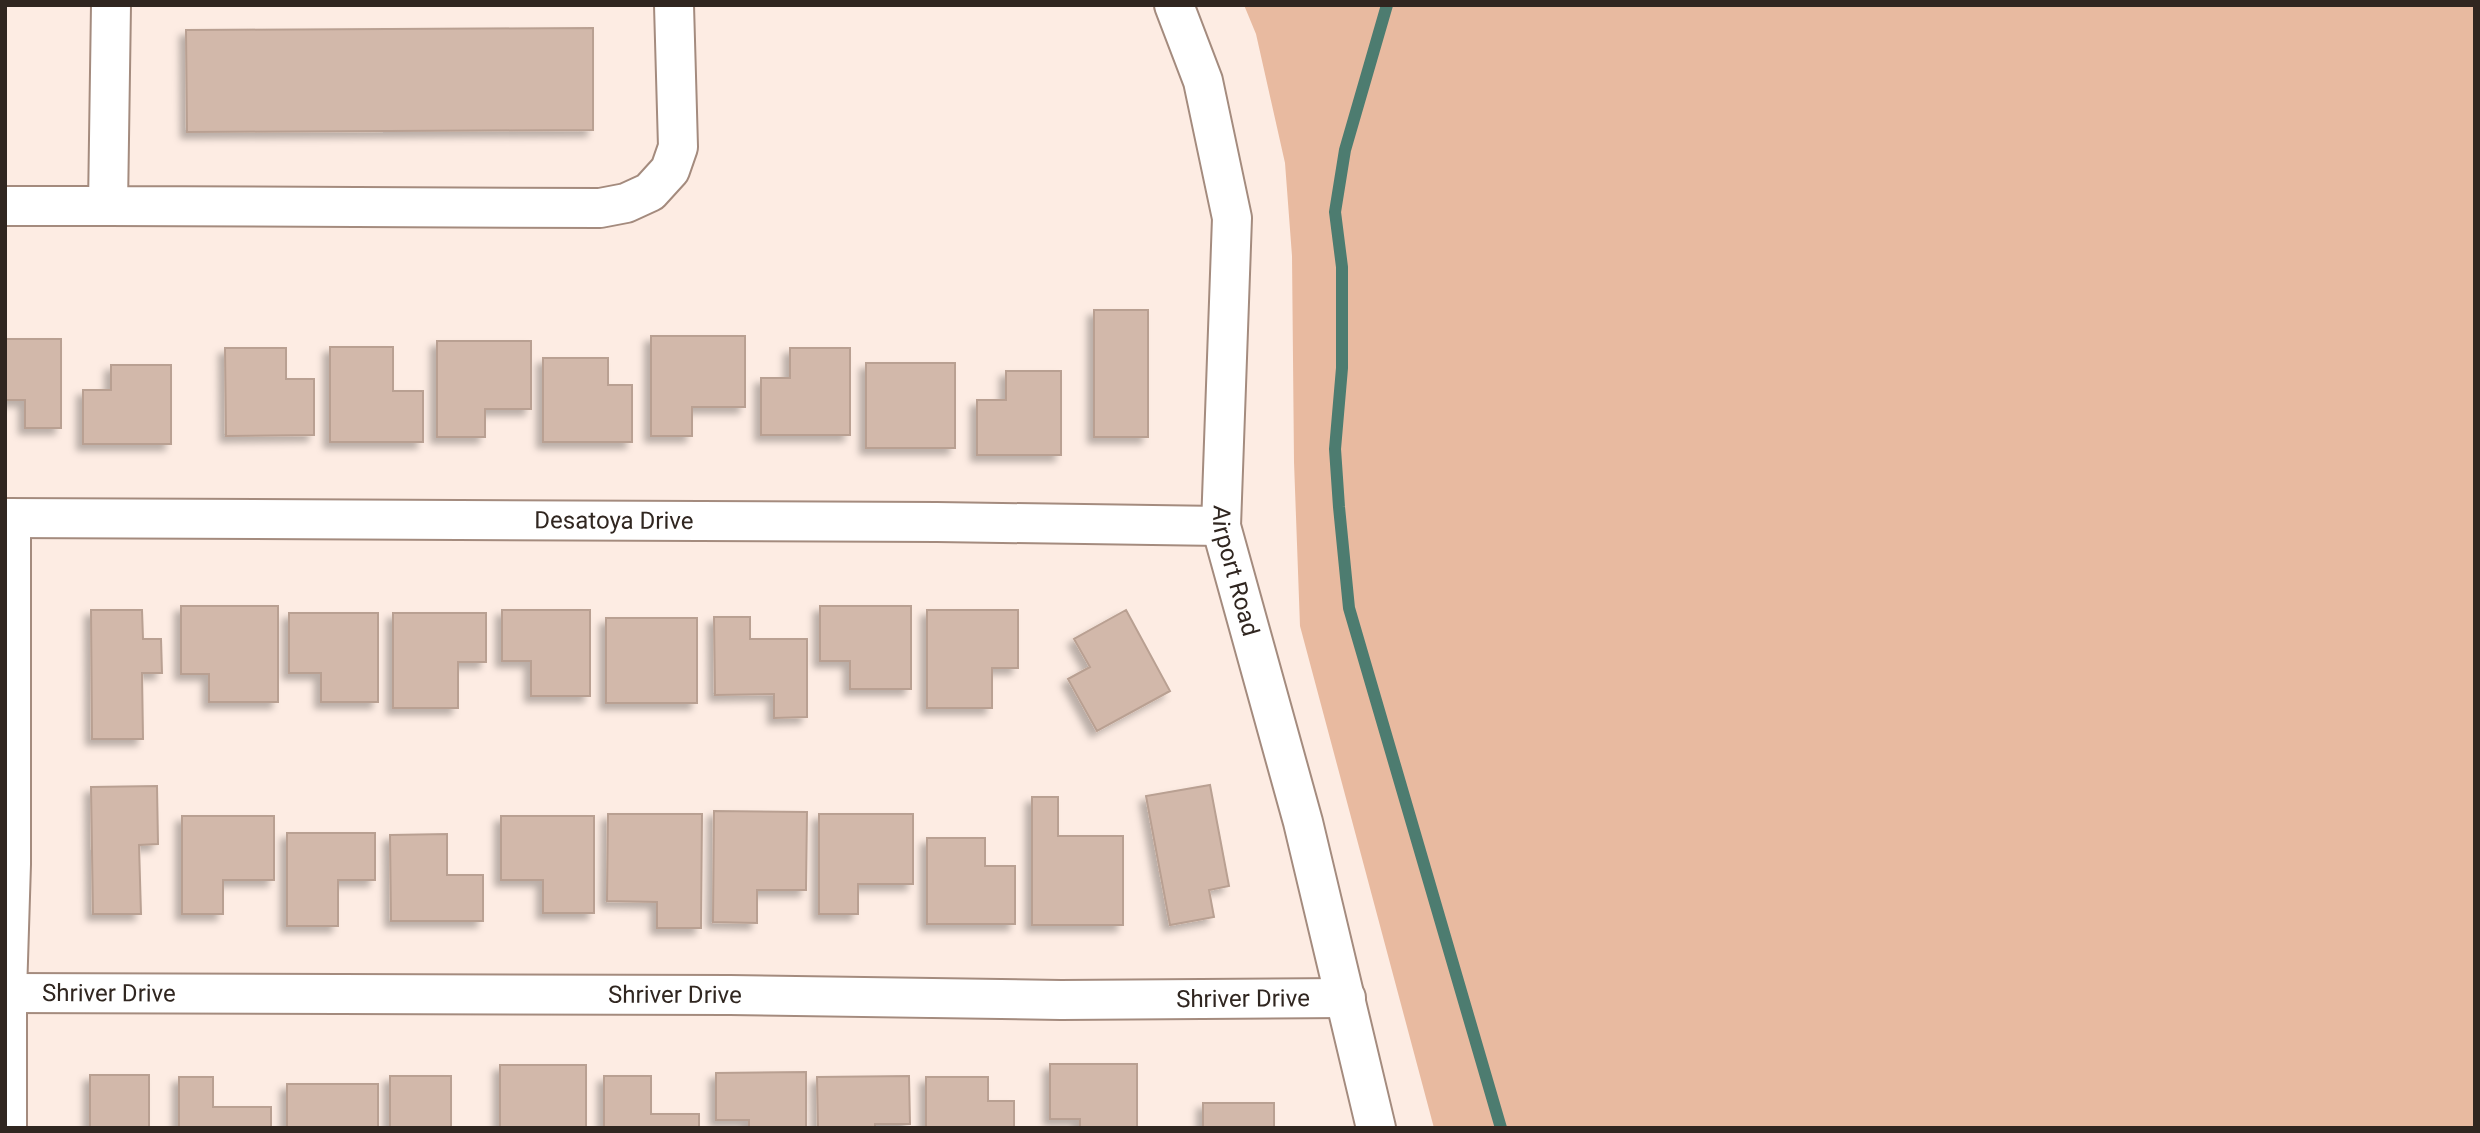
<svg xmlns="http://www.w3.org/2000/svg" width="2480" height="1133" viewBox="0 0 2480 1133" font-family="Roboto,sans-serif">
  <style>
    .green { fill: #e8baa0 }
    .lines { fill: none; stroke-linecap: round; stroke-linejoin: round }
    .stream { stroke: #4d7c70; stroke-width: 12 }
    .building { fill: #d2b8aa; stroke: #b9a092; stroke-width: 2; filter: url(#shadow) }
    .minor-casing { stroke: #a48b7e; stroke-width: 42 }
    .minor { stroke: #fff; stroke-width: 38 }
    .labels { text-anchor: middle; stroke-width: 6; stroke-linejoin: round; paint-order: stroke }
    .street-label { font-size: 24px; fill: #302620; stroke: #fdfdfd }
  </style>
  <defs>
    <filter id="shadow"><feDropShadow dx="-6" dy="6" stdDeviation="3.5" flood-color="#0004"/></filter>
  </defs>
  <rect width="100%" height="100%" fill="#fdece3"/>
  <path class="green" d="M 1244,5 L 2475,5 L 2475,1128 L 1434,1128 L 1300,626 L 1294,462 L 1292,256 L 1285,163 L 1256,34 Z"/>
  <g class="lines">
    <path class="stream" d="M 1387,5 L 1345,150 L 1335,212 L 1342,267 L 1342,368 L 1335,449 L 1339,507 L 1349,608 L 1501,1128"/>
  </g>
  <path class="building" d="M 593,28 L 593,130 L 187,132 L 186,30 Z
    M 1094,310 L 1148,310 L 1148,437 L 1094,437 Z
    M 651,336 L 745,336 L 745,407 L 692,407 L 692,436 L 651,436 Z
    M 5,339 L 61,339 L 61,428 L 25,428 L 25,400 L 5,400 Z
    M 437,341 L 531,341 L 531,409 L 485,409 L 485,437 L 437,437 Z
    M 330,347 L 393,347 L 393,391 L 423,391 L 423,442 L 330,442 Z
    M 225,348 L 286,348 L 286,379 L 314,379 L 314,435 L 226,436 Z
    M 790,348 L 850,348 L 850,435 L 761,435 L 761,378 L 790,378 Z
    M 543,358 L 608,358 L 608,385 L 632,385 L 632,442 L 543,442 Z
    M 866,363 L 955,363 L 955,448 L 866,448 Z
    M 111,365 L 171,365 L 171,444 L 83,444 L 83,390 L 111,390 Z
    M 1006,371 L 1061,371 L 1061,455 L 977,455 L 977,400 L 1006,400 Z
    M 181,606 L 278,606 L 278,702 L 209,702 L 209,674 L 181,674 Z
    M 820,606 L 911,606 L 911,689 L 850,689 L 850,661 L 820,661 Z
    M 91,610 L 142,610 L 143,639 L 161,639 L 162,673 L 142,673 L 143,739 L 92,739 Z
    M 502,610 L 590,610 L 590,696 L 531,696 L 531,661 L 502,661 Z
    M 927,610 L 1018,610 L 1018,668 L 992,668 L 992,708 L 927,708 Z
    M 1126,610 L 1170,691 L 1097,731 L 1068,679 L 1090,667 L 1074,639 Z
    M 289,613 L 378,613 L 378,702 L 321,702 L 321,673 L 289,673 Z
    M 393,613 L 486,613 L 486,662 L 458,662 L 458,708 L 393,708 Z
    M 714,617 L 750,617 L 750,639 L 807,639 L 807,717 L 774,718 L 774,694 L 715,695 Z
    M 606,618 L 697,618 L 697,703 L 606,703 Z
    M 1210,785 L 1229,886 L 1209,890 L 1214,917 L 1170,925 L 1146,796 Z
    M 157,786 L 158,844 L 139,845 L 141,914 L 93,914 L 91,787 Z
    M 1032,797 L 1058,797 L 1058,836 L 1123,836 L 1123,925 L 1032,925 Z
    M 714,811 L 807,812 L 806,890 L 757,890 L 757,923 L 713,922 Z
    M 608,814 L 702,814 L 701,928 L 657,928 L 657,902 L 607,901 Z
    M 819,814 L 913,814 L 913,884 L 858,884 L 858,914 L 819,914 Z
    M 182,816 L 274,816 L 274,880 L 223,880 L 223,914 L 182,914 Z
    M 501,816 L 594,816 L 594,913 L 543,913 L 543,880 L 501,880 Z
    M 287,833 L 375,833 L 375,880 L 338,880 L 338,926 L 287,926 Z
    M 447,834 L 447,875 L 483,875 L 483,921 L 391,921 L 390,835 Z
    M 927,838 L 985,838 L 985,866 L 1015,866 L 1015,924 L 927,924 Z
    M 1050,1064 L 1137,1064 L 1137,1128 L 1080,1128 L 1080,1119 L 1050,1119 Z
    M 500,1065 L 586,1065 L 586,1128 L 500,1128 Z
    M 806,1072 L 806,1128 L 749,1128 L 749,1120 L 716,1120 L 716,1073 Z
    M 90,1075 L 149,1075 L 149,1128 L 90,1128 Z
    M 390,1076 L 451,1076 L 451,1128 L 390,1128 Z
    M 604,1076 L 651,1076 L 651,1114 L 699,1114 L 699,1128 L 604,1128 Z
    M 909,1076 L 910,1124 L 875,1124 L 875,1128 L 818,1128 L 817,1077 Z
    M 179,1077 L 213,1077 L 213,1107 L 271,1107 L 271,1128 L 179,1128 Z
    M 926,1077 L 988,1077 L 988,1101 L 1014,1101 L 1014,1128 L 926,1128 Z
    M 287,1084 L 378,1084 L 378,1127 L 287,1128 Z
    M 1203,1103 L 1274,1103 L 1274,1128 L 1203,1128 Z"/>
  <g class="lines">
    <g class="minor-casing">
      <g id="minor">
        <path d="M 111,5 L 108,206 L 600,208 L 626,203 L 650,192 L 670,170 L 678,147 L 674,5"/>
        <path id="s1" d="M 1174,5 L 1203,81 L 1232,218 L 1221,526 L 1303,822 L 1376,1128"/>
        <path d="M 5,206 L 108,206"/>
        <path id="s2" d="M 5,518 L 937,522 L 1221,526"/>
        <path id="s3" d="M 7,993 L 730,995 L 1061,1000 L 1346,998"/>
        <path d="M 7,1128 L 7,993 L 11,864 L 11,518"/>
      </g>
    </g>
    <use href="#minor" class="minor"/>
  </g>
  <g class="labels">
    <g class="street-label">
      <text dy="8" stroke="none"><textPath href="#s2" startOffset="609">Desatoya Drive</textPath></text>
      <text dy="8" stroke="none"><textPath href="#s1" startOffset="576">Airport Road</textPath></text>
      <text dy="8" stroke="none"><textPath href="#s3" startOffset="102">Shriver Drive</textPath></text>
      <text dy="8" stroke="none"><textPath href="#s3" startOffset="668">Shriver Drive</textPath></text>
      <text dy="8" stroke="none"><textPath href="#s3" startOffset="1236">Shriver Drive</textPath></text>
    </g>
  </g>
  <rect width="2480" height="1133" fill="none" stroke="#302620" stroke-width="14"/>
</svg>
